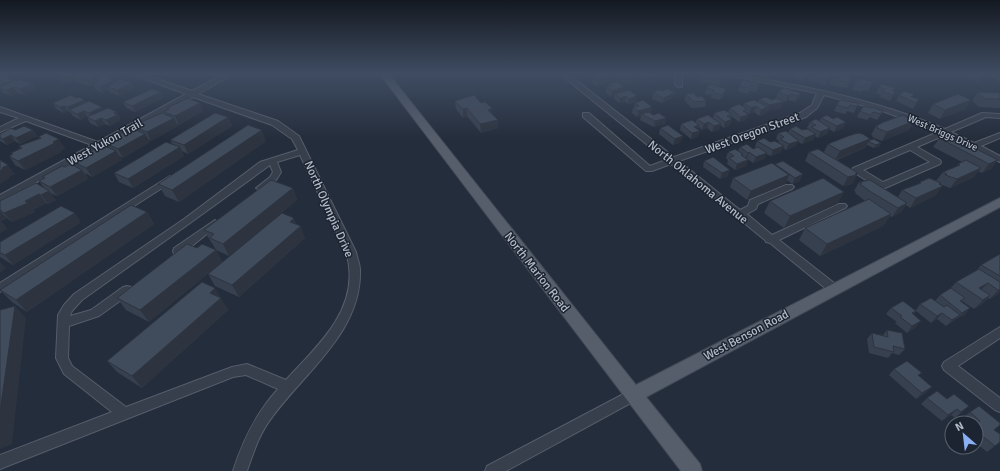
<svg xmlns="http://www.w3.org/2000/svg" width="1000" height="471" viewBox="0 0 1000 471" font-family="Signika,sans-serif">
  <style>
    .lines { fill: none; stroke-linecap: round; stroke-linejoin: round }
    .minor-casing { stroke: #565d6a; stroke-width: 2 }
    .major-casing { stroke: #414855; stroke-width: 2 }
    .minor { fill: #383f4c; fill-rule: evenodd }
    .major { fill: #565e6c; fill-rule: evenodd }
    .wall { fill: #37404e }
    .shaded-wall { fill: #2d3440 }
    .building { fill: #404b5b; stroke: #2d3440 }
    .labels { text-anchor: middle; stroke-width: 3; stroke-linejoin: round; paint-order: stroke }
    .far-street-label { font-size: 10px; fill: #b3bac8; stroke: #1d2431 }
    .street-label { font-size: 12px; fill: #b3bac8; stroke: #1d2431 }
  </style>
  <rect width="100%" height="100%" fill="#242d3c"/>
  <g class="lines">
    <g class="minor-casing">
      <path id="minor" d="M 129,73 L 140,73 L 192,91 L 226,73 L 235,73 L 198,94 L 278,121 L 299,136 L 356,252 C 357,258 360,264 360,270 C 362,331 306,371 273,416 C 260,432 254,451 247,471 L 233,471 C 243,440 256,413 278,389 L 246,375 L 233,377 L 0,469 L 0,455 L 112,412 L 64,374 L 56,358 L 58,315 L 64,305 L 74,294 L 184,219 L 260,162 L 298,150 L 292,139 L 272,125 L 193,97 L 0,202 L 0,195 L 92,145 L 26,121 L 0,132 L 0,127 L 19,118 L 0,112 L 0,107 L 98,142 L 186,94 ZM 300,155 L 346,252 C 347,257 349,262 349,267 C 355,314 314,349 286,380 L 247,364 L 232,367 L 126,407 L 72,366 L 68,358 L 69,326 L 99,316 L 131,293 L 133,290 L 131,287 L 127,286 L 123,287 L 91,310 L 70,316 L 72,311 L 82,300 L 190,223 L 270,165 L 273,172 L 270,177 L 256,188 L 261,191 C 270,188 277,180 281,172 L 277,162 Z
        M 567,73 L 674,157 L 800,113 L 812,105 L 817,93 L 717,73 C 739,73 761,79 783,83 C 839,93 893,107 945,129 L 982,113 L 1000,114 L 1000,118 L 986,117 L 951,132 L 974,143 L 1000,133 L 1000,138 L 981,146 L 1000,156 L 1000,162 L 945,135 L 917,147 L 940,160 L 941,162 L 940,164 L 885,188 L 879,188 L 853,172 L 852,170 L 853,168 L 938,132 L 880,110 L 824,95 L 817,108 L 806,117 L 679,161 L 740,210 L 748,206 L 750,200 L 786,185 L 792,185 L 794,187 L 792,189 L 758,204 L 756,209 L 747,214 L 772,235 L 839,204 L 845,204 L 847,206 L 845,208 L 779,240 L 838,286 L 840,289 L 838,292 L 834,293 L 830,292 L 770,243 L 766,242 L 765,240 L 738,218 L 735,217 L 734,214 L 671,164 L 652,171 L 646,171 L 583,117 L 583,113 L 589,113 L 650,166 L 666,160 L 560,74 ZM 910,150 L 930,162 L 883,182 L 863,170 Z
        M 675,73 L 682,73 L 682,87 L 679,87 L 675,85 Z
        M 986,73 L 996,73 L 1000,75 L 1000,80 Z
        M 170,176 L 173,177 L 174,179 L 173,181 L 0,292 L 0,283 Z
        M 215,220 L 220,223 L 218,225 L 182,254 L 174,254 L 173,251 L 174,248 Z
        M 1000,327 L 1000,338 L 958,366 L 1000,398 L 1000,412 L 995,410 L 944,370 L 942,366 L 944,362 Z
        M 633,389 L 638,391 L 640,395 L 638,399 L 506,471 L 485,471 L 487,466 Z"/>
    </g>
    <g class="major-casing">
      <path id="major" d="M 379,73 L 388,73 L 636,385 L 1000,198 L 1000,207 L 646,397 L 700,464 L 702,471 L 681,471 Z"/>
    </g>
    <use href="#minor" class="minor"/>
    <use href="#major" class="major"/>
  </g>
  <path class="wall" d="M 50,73 L 99,73 L 100,76 L 112,76 L 116,81 L 135,88 L 120,96 L 111,93 L 109,90 L 103,93 L 96,90 L 93,85 L 91,86 L 76,82 L 75,81 L 72,83 L 61,81 L 59,76 Z
    M 617,73 L 634,73 L 636,82 L 626,84 L 616,77 Z
    M 639,73 L 657,73 L 658,75 L 657,81 L 646,82 L 638,75 Z
    M 766,73 L 784,73 L 783,76 L 766,74 Z
    M 789,73 L 806,73 L 803,81 L 794,79 L 795,76 L 789,75 Z
    M 809,73 L 820,73 L 828,79 L 825,85 L 808,80 Z
    M 934,73 L 948,73 L 946,76 L 934,74 Z
    M 957,73 L 985,73 L 982,79 L 979,82 L 956,75 Z
    M 0,75 L 13,80 L 14,81 L 33,84 L 36,89 L 24,95 L 17,93 L 11,96 L 3,93 L 0,89 Z
    M 840,75 L 850,82 L 847,88 L 830,85 L 830,82 L 833,76 L 839,77 Z
    M 592,76 L 613,76 L 612,82 L 597,86 L 591,82 Z
    M 700,76 L 723,76 L 719,85 L 699,81 Z
    M 873,82 L 868,91 L 863,90 L 861,92 L 852,90 L 855,84 Z
    M 609,83 L 623,92 L 636,102 L 628,104 L 625,102 L 619,103 L 614,99 L 614,95 L 611,97 L 606,93 L 606,87 L 608,87 Z
    M 759,83 L 756,92 L 749,91 L 748,94 L 738,91 L 740,86 Z
    M 710,84 L 724,95 L 720,100 L 711,98 L 712,95 L 705,94 L 707,88 Z
    M 879,87 L 894,91 L 892,97 L 890,101 L 880,97 L 881,95 L 876,93 Z
    M 161,92 L 163,98 L 135,112 L 126,108 L 123,102 Z
    M 778,92 L 801,93 L 799,99 L 795,102 L 788,100 L 786,102 L 777,99 L 781,108 L 767,111 L 766,113 L 759,116 L 754,112 L 749,114 L 746,112 L 746,120 L 739,122 L 731,116 L 730,118 L 732,119 L 730,125 L 724,128 L 720,125 L 719,130 L 712,132 L 707,128 L 702,130 L 699,127 L 698,129 L 700,131 L 698,137 L 691,139 L 680,130 L 681,124 L 695,123 L 697,119 L 713,118 L 714,113 L 728,112 L 730,108 L 743,106 L 744,103 L 758,102 L 759,99 L 772,100 L 776,98 Z
    M 978,92 L 1000,93 L 1000,108 L 979,107 L 972,101 Z
    M 653,93 L 673,98 L 662,103 L 652,99 Z
    M 686,94 L 697,97 L 706,101 L 705,107 L 692,108 L 684,100 Z
    M 914,94 L 912,97 L 919,99 L 916,105 L 913,109 L 896,101 L 899,95 Z
    M 76,98 L 84,100 L 86,102 L 102,107 L 104,110 L 117,112 L 120,118 L 119,118 L 120,120 L 110,126 L 105,124 L 98,127 L 90,123 L 87,117 L 88,117 L 87,116 L 81,120 L 73,116 L 71,113 L 68,111 L 64,113 L 56,109 L 53,103 Z
    M 455,101 L 481,103 L 492,108 L 492,114 L 498,128 L 481,133 L 467,116 L 463,118 L 456,109 Z
    M 200,103 L 203,111 L 179,125 L 177,124 L 178,126 L 151,141 L 148,139 L 150,142 L 123,158 L 119,156 L 122,160 L 92,177 L 85,173 L 88,179 L 57,196 L 50,193 L 56,200 L 48,204 L 46,203 L 33,210 L 35,212 L 12,222 L 7,218 L 1,221 L 7,229 L 0,233 L 0,201 L 44,188 L 39,181 L 44,179 L 42,177 L 65,167 L 76,167 L 73,162 L 78,159 L 77,158 L 109,148 L 107,144 L 110,142 L 109,140 L 129,132 L 138,131 L 136,127 L 140,125 L 139,123 L 165,114 L 164,112 L 168,110 L 167,108 Z
    M 635,103 L 652,107 L 650,113 L 665,124 L 654,127 L 640,120 L 641,116 L 637,117 L 632,113 L 633,107 L 634,107 Z
    M 858,103 L 854,113 L 847,111 L 845,114 L 834,111 L 837,105 Z
    M 933,104 L 965,109 L 940,119 L 928,113 Z
    M 871,108 L 883,111 L 877,120 L 870,117 L 867,120 L 857,117 L 860,111 Z
    M 228,117 L 232,126 L 188,154 L 182,151 L 184,156 L 133,188 L 119,182 L 114,173 L 172,144 L 170,140 Z
    M 821,118 L 843,128 L 834,132 L 829,129 L 827,134 L 818,138 L 815,136 L 813,140 L 802,144 L 798,142 L 796,146 L 786,150 L 783,148 L 781,152 L 771,156 L 766,154 L 764,159 L 753,163 L 746,158 L 748,160 L 746,166 L 735,170 L 727,164 L 728,160 L 726,158 L 728,152 L 738,151 L 740,147 L 753,149 L 756,148 L 755,147 L 757,141 L 778,143 L 779,141 L 776,139 L 778,133 L 788,133 L 790,129 L 810,130 L 807,128 L 810,122 L 819,121 Z
    M 914,121 L 909,130 L 882,141 L 872,137 L 873,136 L 871,135 L 876,126 Z
    M 660,128 L 681,142 L 673,145 L 659,134 Z
    M 15,130 L 33,130 L 37,136 L 20,144 L 15,141 L 7,145 L 0,141 L 0,134 Z
    M 941,136 L 998,160 L 991,169 L 982,173 L 978,171 L 974,177 L 950,188 L 940,184 L 936,195 L 910,208 L 906,205 L 901,212 L 892,217 L 890,216 L 883,226 L 820,256 L 799,240 L 805,228 L 865,201 L 855,193 L 856,192 L 854,191 L 859,182 L 898,197 L 902,190 L 919,184 L 920,182 L 939,183 L 936,181 L 943,172 L 957,166 L 958,164 L 962,162 L 933,147 Z
    M 38,137 L 65,148 L 60,151 L 61,152 L 25,170 L 15,165 L 9,156 L 12,154 L 11,153 L 20,148 L 19,146 L 40,138 Z
    M 870,139 L 870,140 L 880,146 L 874,148 L 867,145 L 865,148 L 837,160 L 857,175 L 852,184 L 843,186 L 805,161 L 809,152 L 824,152 L 828,144 Z
    M 266,141 L 179,202 L 165,196 L 158,184 Z
    M 704,161 L 728,176 L 720,179 L 703,167 Z
    M 772,163 L 800,181 L 792,184 L 787,180 L 785,184 L 747,200 L 730,187 L 733,178 Z
    M 293,188 L 297,200 L 229,256 L 216,250 L 212,243 L 211,242 L 204,230 Z
    M 844,192 L 837,204 L 784,228 L 764,213 L 770,201 Z
    M 147,212 L 154,224 L 27,312 L 12,302 L 0,290 Z
    M 81,222 L 13,265 L 0,257 L 0,242 Z
    M 296,224 L 305,238 L 239,297 L 215,286 L 208,274 Z
    M 197,248 L 216,250 L 222,262 L 149,322 L 126,310 L 117,298 Z
    M 1000,254 L 1000,292 L 997,295 L 989,299 L 988,298 L 982,304 L 974,309 L 962,301 L 961,302 L 965,315 L 956,319 L 954,321 L 946,326 L 937,319 L 931,323 L 916,311 L 913,314 L 916,327 L 907,333 L 895,323 L 897,322 L 886,314 L 891,308 L 916,310 L 920,304 L 935,301 L 940,295 L 950,289 L 956,282 L 976,271 L 981,265 Z
    M 220,298 L 228,310 L 142,388 L 117,372 L 107,361 Z
    M 887,330 L 905,349 L 899,355 L 892,353 L 888,358 L 869,353 L 867,339 L 872,333 L 883,335 Z
    M 894,369 L 919,376 L 926,393 L 916,399 L 889,375 Z
    M 937,391 L 963,411 L 955,418 L 951,415 L 942,421 L 921,404 L 927,398 Z
    M 970,412 L 994,430 L 1000,442 L 987,452 L 976,443 L 976,423 L 969,423 L 963,418 Z"/>
  <path class="shaded-wall" d="M 76,73 L 81,73 L 72,77 L 75,81 L 72,83 L 69,77 Z
    M 99,73 L 100,76 L 99,80 L 95,78 L 97,82 L 95,81 L 96,83 L 91,86 L 88,81 L 92,74 Z
    M 658,75 L 657,81 L 646,82 L 647,77 Z
    M 112,76 L 118,86 L 111,84 L 113,88 L 108,87 L 109,90 L 103,93 L 99,87 L 109,78 Z
    M 613,76 L 612,82 L 597,86 L 597,80 Z
    M 637,77 L 636,82 L 626,84 L 627,79 Z
    M 13,80 L 17,85 L 5,90 L 1,85 Z
    M 132,83 L 135,88 L 120,96 L 117,90 Z
    M 33,84 L 36,89 L 24,95 L 20,89 Z
    M 14,87 L 17,93 L 11,96 L 7,90 Z
    M 624,87 L 623,92 L 615,94 L 614,95 L 611,97 L 612,91 Z
    M 726,89 L 724,95 L 720,100 L 722,95 Z
    M 161,92 L 163,98 L 135,112 L 132,106 Z
    M 675,92 L 673,98 L 662,103 L 664,98 Z
    M 801,93 L 799,99 L 795,102 L 797,96 Z
    M 791,94 L 788,100 L 786,102 L 788,96 Z
    M 626,96 L 625,102 L 619,103 L 620,98 Z
    M 637,96 L 636,102 L 628,104 L 629,99 Z
    M 919,99 L 916,105 L 913,109 L 916,103 Z
    M 84,100 L 88,106 L 70,110 L 68,107 Z
    M 971,100 L 965,109 L 940,119 L 945,110 Z
    M 784,102 L 781,108 L 767,111 L 769,105 Z
    M 200,103 L 203,111 L 179,125 L 175,116 Z
    M 64,106 L 68,111 L 64,113 L 60,107 Z
    M 756,106 L 754,112 L 749,114 L 751,108 Z
    M 102,107 L 106,113 L 93,119 L 89,113 Z
    M 652,107 L 651,113 L 643,115 L 641,114 L 641,116 L 637,117 L 638,111 Z
    M 768,107 L 766,113 L 759,116 L 761,110 Z
    M 467,108 L 467,116 L 463,118 L 463,109 Z
    M 492,108 L 492,117 L 488,110 Z
    M 84,111 L 87,116 L 81,120 L 77,114 Z
    M 117,112 L 120,118 L 119,118 L 120,120 L 110,126 L 106,120 L 114,113 Z
    M 749,114 L 746,120 L 739,122 L 741,117 Z
    M 228,117 L 232,126 L 188,154 L 184,145 Z
    M 101,118 L 105,124 L 98,127 L 95,121 Z
    M 174,118 L 178,126 L 151,141 L 147,132 Z
    M 666,118 L 665,124 L 654,127 L 655,121 Z
    M 732,119 L 730,125 L 724,128 L 725,122 Z
    M 498,120 L 498,128 L 481,133 L 480,124 Z
    M 914,121 L 909,130 L 882,141 L 887,132 Z
    M 709,122 L 707,128 L 702,130 L 704,124 Z
    M 846,122 L 843,128 L 834,132 L 837,126 Z
    M 721,124 L 719,130 L 712,132 L 714,126 Z
    M 699,125 L 697,131 L 694,127 Z
    M 830,128 L 827,134 L 818,138 L 820,132 Z
    M 33,130 L 37,136 L 20,144 L 16,138 Z
    M 262,130 L 266,141 L 179,202 L 172,190 Z
    M 700,131 L 698,137 L 691,139 L 692,133 Z
    M 145,134 L 150,142 L 123,158 L 118,149 Z
    M 816,134 L 813,140 L 802,144 L 805,138 Z
    M 11,135 L 15,141 L 7,145 L 3,139 Z
    M 683,136 L 681,142 L 673,145 L 675,139 Z
    M 59,139 L 65,148 L 60,151 L 61,152 L 25,170 L 18,161 Z
    M 870,139 L 865,148 L 835,160 L 840,151 Z
    M 799,141 L 796,146 L 786,150 L 789,144 Z
    M 881,143 L 880,146 L 874,148 L 876,145 Z
    M 784,146 L 781,152 L 771,156 L 773,150 Z
    M 180,147 L 184,156 L 133,188 L 128,179 Z
    M 116,151 L 122,160 L 92,177 L 86,168 Z
    M 749,152 L 747,158 L 745,159 L 748,153 Z
    M 767,153 L 764,159 L 753,163 L 756,157 Z
    M 748,160 L 746,166 L 735,170 L 737,164 Z
    M 998,160 L 991,169 L 982,173 L 989,164 Z
    M 8,165 L 15,174 L 9,177 L 10,178 L 0,184 L 0,171 L 2,168 Z
    M 981,168 L 974,177 L 950,188 L 957,179 Z
    M 82,170 L 88,179 L 57,196 L 50,187 Z
    M 730,170 L 728,176 L 720,179 L 722,173 Z
    M 858,173 L 856,175 L 857,175 L 852,184 L 843,186 L 848,177 Z
    M 803,174 L 800,181 L 792,184 L 795,178 Z
    M 789,175 L 785,184 L 747,200 L 751,191 Z
    M 941,183 L 937,189 L 943,186 L 936,195 L 910,208 L 916,198 Z
    M 293,188 L 297,200 L 229,256 L 223,244 Z
    M 49,191 L 56,200 L 48,204 L 41,195 Z
    M 844,192 L 837,204 L 784,228 L 790,216 Z
    M 39,194 L 46,203 L 33,210 L 35,212 L 12,222 L 4,213 Z
    M 907,203 L 901,212 L 892,217 L 898,208 Z
    M 0,211 L 7,218 L 1,221 L 7,229 L 0,233 Z
    M 147,212 L 154,224 L 27,312 L 16,300 Z
    M 75,213 L 81,222 L 13,265 L 5,255 Z
    M 891,214 L 883,226 L 820,256 L 827,244 Z
    M 294,218 L 298,228 L 301,226 L 305,238 L 239,297 L 232,285 L 290,222 Z
    M 216,250 L 222,262 L 149,322 L 140,310 Z
    M 0,262 L 6,268 L 0,273 Z
    M 988,283 L 979,292 L 979,288 Z
    M 215,288 L 228,310 L 142,388 L 132,376 L 210,293 Z
    M 1000,289 L 1000,292 L 997,295 L 989,299 Z
    M 990,295 L 982,304 L 974,309 L 983,300 Z
    M 15,306 L 26,318 L 12,444 L 0,449 L 0,412 Z
    M 970,308 L 965,315 L 957,319 L 962,313 Z
    M 942,313 L 937,319 L 931,323 L 937,316 Z
    M 960,315 L 954,321 L 946,326 L 952,320 Z
    M 921,321 L 916,327 L 907,333 L 912,326 Z
    M 932,387 L 926,393 L 916,399 L 922,393 Z
    M 957,409 L 951,415 L 942,421 L 948,415 Z"/>
  <path class="building" d="M 61,73 L 76,73 L 69,77 L 58,75 Z
    M 79,73 L 92,73 L 98,75 L 88,81 L 72,77 Z
    M 106,73 L 112,76 L 109,78 L 115,80 L 99,87 L 93,84 L 98,82 L 95,81 L 99,80 L 95,78 Z
    M 603,73 L 610,73 L 613,76 L 597,80 L 592,76 Z
    M 619,73 L 634,73 L 637,77 L 627,79 Z
    M 644,73 L 657,73 L 658,75 L 647,77 Z
    M 701,73 L 712,73 L 723,76 L 721,80 L 700,76 Z
    M 797,73 L 806,73 L 805,75 Z
    M 810,73 L 820,73 L 820,74 L 828,75 L 828,79 L 810,74 Z
    M 973,73 L 985,73 L 986,74 L 983,77 Z
    M 0,75 L 1,75 L 13,80 L 1,85 L 0,84 Z
    M 840,75 L 851,77 L 850,82 L 832,80 L 833,76 L 840,78 Z
    M 859,78 L 873,82 L 871,85 L 866,84 L 864,87 L 855,84 Z
    M 18,79 L 33,84 L 20,89 L 14,87 L 7,90 L 0,88 L 0,87 Z
    M 121,79 L 132,83 L 117,90 L 108,87 L 113,84 L 111,84 Z
    M 742,80 L 759,83 L 758,86 L 751,85 L 750,88 L 740,86 Z
    M 617,81 L 624,87 L 612,91 L 606,87 L 612,86 L 609,83 Z
    M 710,84 L 726,89 L 722,95 L 713,92 L 714,90 L 707,88 Z
    M 882,84 L 895,88 L 893,91 L 895,92 L 893,95 L 883,92 L 885,89 L 879,87 Z
    M 784,88 L 801,93 L 797,96 L 791,94 L 788,96 L 778,92 Z
    M 152,89 L 161,92 L 132,106 L 123,102 Z
    M 667,89 L 675,92 L 664,98 L 653,93 L 658,90 L 663,91 Z
    M 629,90 L 637,96 L 629,99 L 626,96 L 620,98 L 615,94 Z
    M 904,91 L 914,94 L 911,97 L 919,99 L 916,103 L 899,95 Z
    M 978,92 L 1000,93 L 1000,99 L 985,99 Z
    M 694,93 L 697,97 L 702,96 L 706,101 L 694,102 L 686,94 Z
    M 958,94 L 971,100 L 945,110 L 933,104 Z
    M 71,95 L 76,98 L 79,97 L 84,100 L 68,107 L 64,106 L 60,107 L 53,103 Z
    M 474,95 L 481,103 L 485,102 L 492,108 L 488,110 L 498,120 L 480,124 L 467,108 L 463,109 L 455,101 Z
    M 766,97 L 772,100 L 777,98 L 784,102 L 769,105 L 759,99 Z
    M 188,98 L 200,103 L 175,116 L 164,112 L 169,109 L 167,108 Z
    M 643,100 L 652,107 L 638,111 L 633,107 L 639,106 L 635,103 Z
    M 754,100 L 768,107 L 761,110 L 756,106 L 751,108 L 744,103 Z
    M 840,100 L 858,103 L 857,107 L 850,105 L 848,108 L 837,105 Z
    M 89,101 L 102,107 L 89,113 L 84,111 L 77,114 L 69,110 Z
    M 739,104 L 747,109 L 743,111 L 749,114 L 741,117 L 730,108 Z
    M 864,106 L 871,108 L 872,107 L 883,111 L 881,114 L 873,112 L 870,115 L 860,111 Z
    M 108,108 L 117,112 L 114,113 L 117,115 L 106,120 L 101,118 L 95,121 L 87,117 Z
    M 724,110 L 732,114 L 727,116 L 732,119 L 725,122 L 714,113 Z
    M 649,112 L 653,115 L 659,113 L 666,118 L 655,121 L 641,114 Z
    M 162,113 L 174,118 L 147,132 L 136,127 L 141,124 L 139,123 Z
    M 215,113 L 228,117 L 184,145 L 170,140 Z
    M 708,115 L 721,124 L 714,126 L 709,122 L 704,124 L 697,119 Z
    M 827,115 L 833,119 L 837,117 L 846,122 L 837,126 L 821,118 Z
    M 903,115 L 914,121 L 887,132 L 877,128 L 878,127 L 876,126 L 884,122 Z
    M 816,119 L 830,128 L 820,132 L 811,127 L 816,125 L 810,122 Z
    M 692,120 L 699,125 L 694,127 L 700,131 L 692,133 L 681,124 Z
    M 248,125 L 262,130 L 172,190 L 158,184 Z
    M 668,125 L 683,136 L 675,139 L 660,128 Z
    M 24,126 L 33,130 L 16,138 L 11,135 L 3,139 L 0,138 L 0,134 L 11,128 L 15,130 Z
    M 796,126 L 802,130 L 807,129 L 816,134 L 805,138 L 790,129 Z
    M 134,129 L 145,134 L 118,149 L 107,144 L 112,141 L 109,140 L 126,131 L 129,132 Z
    M 786,131 L 799,141 L 789,144 L 780,139 L 784,137 L 778,133 Z
    M 46,133 L 59,139 L 53,142 L 55,143 L 18,161 L 9,156 L 13,154 L 11,153 L 22,148 L 19,146 L 41,138 L 38,137 Z
    M 858,133 L 863,134 L 870,139 L 840,151 L 828,144 L 848,136 Z
    M 947,134 L 998,160 L 989,164 L 939,138 L 942,136 L 941,136 Z
    M 764,138 L 770,142 L 775,141 L 784,146 L 773,150 L 757,141 Z
    M 874,139 L 881,143 L 876,145 L 869,142 L 870,140 Z
    M 166,142 L 180,147 L 128,179 L 114,173 Z
    M 747,144 L 753,149 L 758,147 L 767,153 L 756,157 L 749,152 L 748,153 L 740,147 Z
    M 103,145 L 116,151 L 86,168 L 73,162 L 79,159 L 77,158 Z
    M 735,149 L 743,154 L 741,155 L 748,160 L 737,164 L 729,158 L 734,156 L 728,152 Z
    M 818,149 L 858,173 L 855,174 L 857,175 L 848,177 L 809,152 Z
    M 713,157 L 730,170 L 722,173 L 704,161 Z
    M 0,160 L 8,165 L 2,168 L 3,169 L 0,171 Z
    M 966,160 L 981,168 L 957,179 L 945,175 L 947,174 L 943,172 L 960,165 L 958,164 Z
    M 783,161 L 803,174 L 795,178 L 775,164 Z
    M 772,163 L 789,175 L 751,191 L 733,178 Z
    M 71,164 L 82,170 L 50,187 L 39,181 L 45,178 L 42,177 L 62,166 L 65,167 Z
    M 823,178 L 844,192 L 790,216 L 770,201 Z
    M 929,178 L 941,183 L 939,184 L 943,186 L 916,198 L 902,190 L 921,183 L 920,182 Z
    M 271,180 L 293,188 L 223,244 L 210,238 L 214,234 L 204,230 Z
    M 870,180 L 907,203 L 898,208 L 871,192 L 860,184 L 862,183 L 859,182 Z
    M 36,183 L 49,191 L 41,195 L 39,194 L 25,201 L 28,203 L 4,213 L 0,210 L 0,201 Z
    M 869,199 L 891,214 L 827,244 L 805,228 Z
    M 131,205 L 147,212 L 16,300 L 0,290 Z
    M 61,206 L 75,213 L 5,255 L 0,253 L 0,242 Z
    M 282,213 L 294,218 L 290,222 L 301,226 L 232,285 L 208,274 Z
    M 187,244 L 197,248 L 202,244 L 216,250 L 140,310 L 117,298 Z
    M 1000,254 L 1000,276 L 981,265 Z
    M 979,269 L 1000,282 L 1000,289 L 998,290 L 988,283 L 979,288 L 990,295 L 983,300 L 956,282 Z
    M 202,282 L 215,288 L 210,293 L 221,298 L 132,376 L 107,361 Z
    M 951,288 L 965,298 L 960,301 L 970,308 L 962,313 L 940,295 Z
    M 931,298 L 944,307 L 947,305 L 960,315 L 952,320 L 942,313 L 937,316 L 920,304 Z
    M 903,301 L 916,311 L 912,313 L 921,321 L 912,326 L 900,317 L 902,316 L 891,308 Z
    M 15,306 L 0,412 L 0,310 Z
    M 887,330 L 902,333 L 905,349 L 893,346 L 894,352 L 874,347 L 872,333 L 888,337 Z
    M 907,361 L 922,373 L 918,375 L 932,387 L 922,393 L 894,369 Z
    M 937,391 L 947,399 L 954,394 L 969,406 L 961,412 L 957,409 L 948,415 L 927,398 Z
    M 979,406 L 1000,423 L 1000,425 L 994,430 L 1000,434 L 1000,442 L 995,446 L 976,431 L 976,424 L 980,421 L 970,412 Z"/>
  <linearGradient id="sky" x2="0" y2="1"><stop stop-color="#141921"/><stop offset="0.53" stop-color="#3f4c61"/><stop offset="1" stop-color="#3f4c61" stop-opacity="0"/></linearGradient>
  <rect width="1000" height="139" fill="url(#sky)"/>
  <g class="labels">
    <g class="far-street-label">
      <text transform="translate(943 132) rotate(24)" y="4">West Briggs Drive</text>
    </g>
    <g class="street-label">
      <text transform="translate(752 133) rotate(-20)" y="4">West Oregon Street</text>
      <text transform="translate(105 142) rotate(-29)" y="4">West Yukon Trail</text>
      <text transform="translate(698 182) rotate(39)" y="4">North Oklahoma Avenue</text>
      <text transform="translate(329 209) rotate(66)" y="4">North Olympia Drive</text>
      <text transform="translate(537 272) rotate(52)" y="4">North Marion Road</text>
      <text transform="translate(746 335) rotate(-28)" y="4">West Benson Road</text>
    </g>
  </g>
  <g transform="translate(964 435) rotate(332)"><circle r="19" fill="#1d2431" stroke="#59606d"/>
  <path d="M0-3L7 15L0 10L-7 15Z" fill="#8baff5"/>
  <text y="-6" font-size="11" font-weight="bold" text-anchor="middle" fill="#b3bac8">N</text>
  </g>
</svg>
